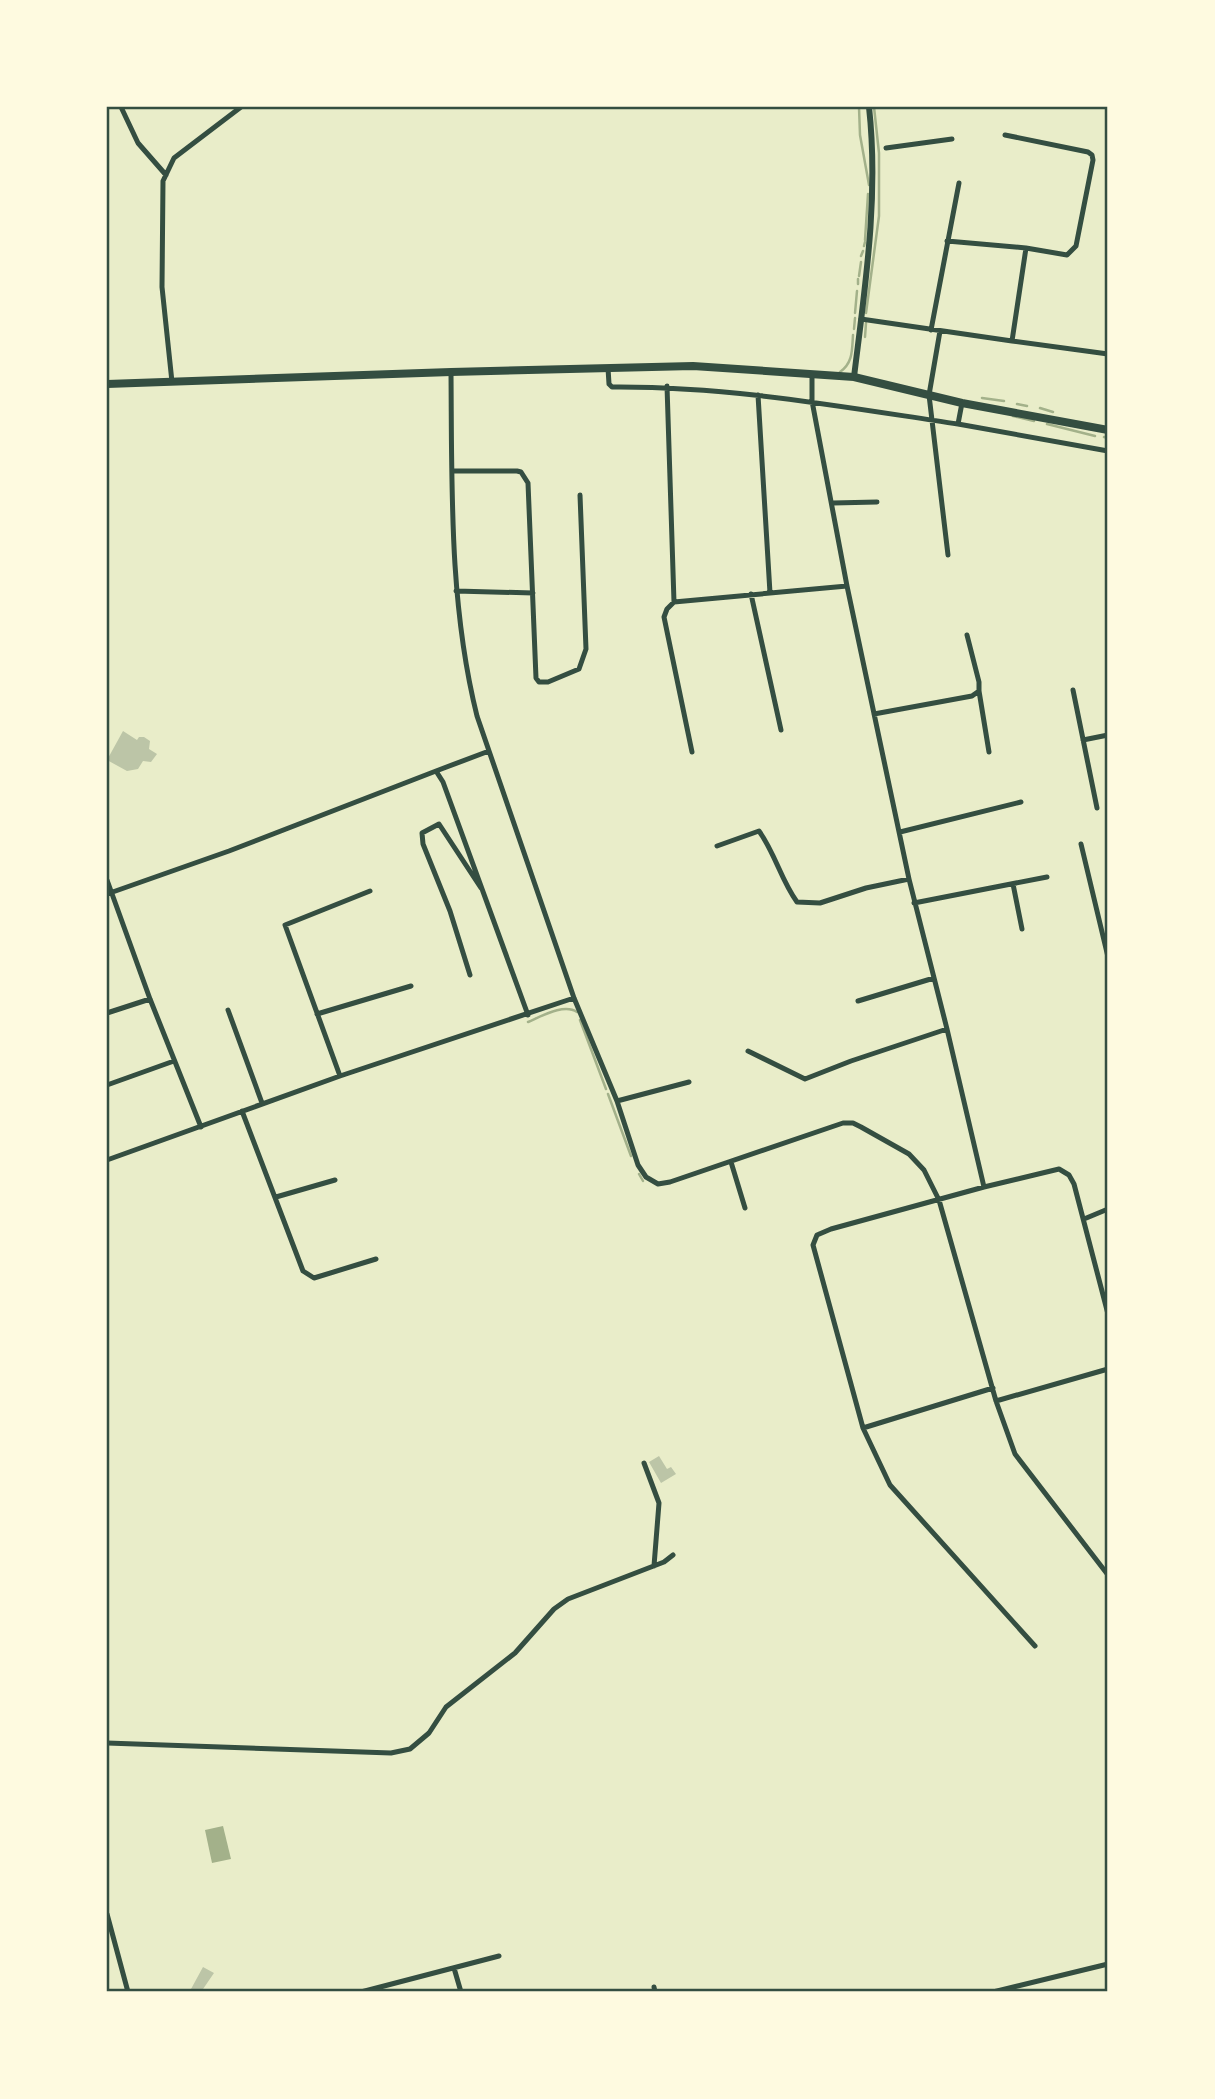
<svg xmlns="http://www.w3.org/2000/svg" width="1215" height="2099" viewBox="0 0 1215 2099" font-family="Lato,sans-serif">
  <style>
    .water { fill: #a3b18a }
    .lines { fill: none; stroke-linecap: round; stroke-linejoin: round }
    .stream { stroke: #a3b18a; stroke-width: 2.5 }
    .building { fill: #bcc5a7 }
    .minor { stroke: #344e41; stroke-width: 5 }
    .tertiary { stroke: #344e41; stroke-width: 6 }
    .trunk { stroke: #344e41; stroke-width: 8 }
    .neatline { fill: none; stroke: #344e41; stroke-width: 2.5 }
  </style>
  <rect width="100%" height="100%" fill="#e9edc9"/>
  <path class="water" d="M 223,1826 L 231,1859 L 212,1863 L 205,1830 Z"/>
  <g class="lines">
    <path class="stream" d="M 859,107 L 860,135 L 869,185
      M 865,240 L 868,194
      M 864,246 L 865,242
      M 861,256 L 863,251
      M 859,276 L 861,262
      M 858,284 L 858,279
      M 855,313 L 857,291
      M 866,313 L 879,216 L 879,153 L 874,107
      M 854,329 L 855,318
      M 865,337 L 866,323
      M 840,372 C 853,363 852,350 853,335
      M 982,398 L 1004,401
      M 1017,404 L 1027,406
      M 1040,408 L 1053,412
      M 1013,416 L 1034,421
      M 1047,424 L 1095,436
      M 1104,437 L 1108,438
      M 580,1020 L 606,1089
      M 528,1022 C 542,1016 564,1003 577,1012
      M 608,1094 L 631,1156
      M 639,1174 L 643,1181"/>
  </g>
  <path class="building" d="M 123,731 L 137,740 L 139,737 L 144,737 L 150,741 L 149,749 L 157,754 L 151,762 L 143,761 L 138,769 L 127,771 L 107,760 Z
    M 659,1456 L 667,1469 L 671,1467 L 676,1474 L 661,1483 L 649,1462 Z
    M 203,1967 L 214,1973 L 201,1992 L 181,1992 L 191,1989 Z"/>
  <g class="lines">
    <path class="minor" d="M 121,107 L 138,143 L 166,175
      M 886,148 L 952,139
      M 947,241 L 1026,248
      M 861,319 L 1012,341 L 1026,248 L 1067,255 L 1076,246 L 1093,160 L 1092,155 L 1088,152 L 1005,135
      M 931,330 L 959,183
      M 940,331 L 929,395 L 948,555
      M 1012,341 L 1108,354
      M 608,368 L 609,384 L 612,387 C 729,386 843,407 958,424 L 962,403
      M 451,372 C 452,487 449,604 477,716 L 574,998 L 617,1101 L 638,1165 L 646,1177 L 658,1184 L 670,1182 L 843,1123 L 853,1123 L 861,1127 L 909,1154 L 924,1170 L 939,1200 L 996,1401 L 1015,1454 L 1108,1575
      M 812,375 L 812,401 L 847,586 L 909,879 L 947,1029 L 984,1187
      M 172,382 L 162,287 L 163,181 L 174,158 L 241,107
      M 667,386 L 674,602
      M 758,395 L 770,593
      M 958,424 L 1108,451
      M 452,471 L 517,471 L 521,472 L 528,483 L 536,678 L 539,682 L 548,682 L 579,669 L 586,649 L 580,495
      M 833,503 L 877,502
      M 456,591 L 533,593
      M 751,594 L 781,730
      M 1073,690 L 1097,808
      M 979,691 L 989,752
      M 874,714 L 972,696 L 979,691 L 979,682 L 967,635
      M 1083,740 L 1108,735
      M 692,752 L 664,617 L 667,609 L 674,602 L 847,586
      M 436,771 L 489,751
      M 900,832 L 1021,802
      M 1081,844 L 1108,957
      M 717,846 L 759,831 C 775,853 781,880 797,902 L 820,903 L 866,888 L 909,879
      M 107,880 L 150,999 L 201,1127
      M 1013,884 L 1022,929
      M 107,894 L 229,851 L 436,771 L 443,782 L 528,1015
      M 914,903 L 1047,877
      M 470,975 L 450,911 L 423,844 L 422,833 L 439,824 L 481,888
      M 858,1001 L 934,978
      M 228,1010 L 262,1103
      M 107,1013 L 150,999
      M 317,1014 L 411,986
      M 748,1051 L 805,1079 L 851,1061 L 947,1029
      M 340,1076 L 285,925 L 370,891
      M 107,1085 L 174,1061
      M 617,1101 L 689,1082
      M 242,1111 L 303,1271 L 314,1278 L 376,1259
      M 107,1160 L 340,1076 L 574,998
      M 731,1162 L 745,1208
      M 276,1197 L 335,1180
      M 1084,1219 L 1108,1209
      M 996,1401 L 1108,1369
      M 863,1428 L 993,1388
      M 644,1463 L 659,1503 L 654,1566
      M 1035,1646 L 890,1485 L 863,1428 L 813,1245 L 817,1235 L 831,1229 L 984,1187 L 1059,1169 L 1069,1175 L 1074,1184 L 1108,1314
      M 107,1743 L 391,1753 L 410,1749 L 429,1733 L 446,1707 L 515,1653 L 554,1609 L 568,1599 L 664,1562 L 673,1555
      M 107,1914 L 128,1992
      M 454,1968 L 461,1992
      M 654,1987 L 655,1992
      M 361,1992 L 499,1956
      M 993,1992 L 1108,1964"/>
    <path class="tertiary" d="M 854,377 C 865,287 879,197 869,107"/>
    <path class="trunk" d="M 107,384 L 451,372 L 693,366 L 854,377 L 962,403 L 1108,430"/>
  </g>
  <rect width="1215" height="2099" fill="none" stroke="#fefae0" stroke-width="217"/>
  <rect x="108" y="108" width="998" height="1882" class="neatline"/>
</svg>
